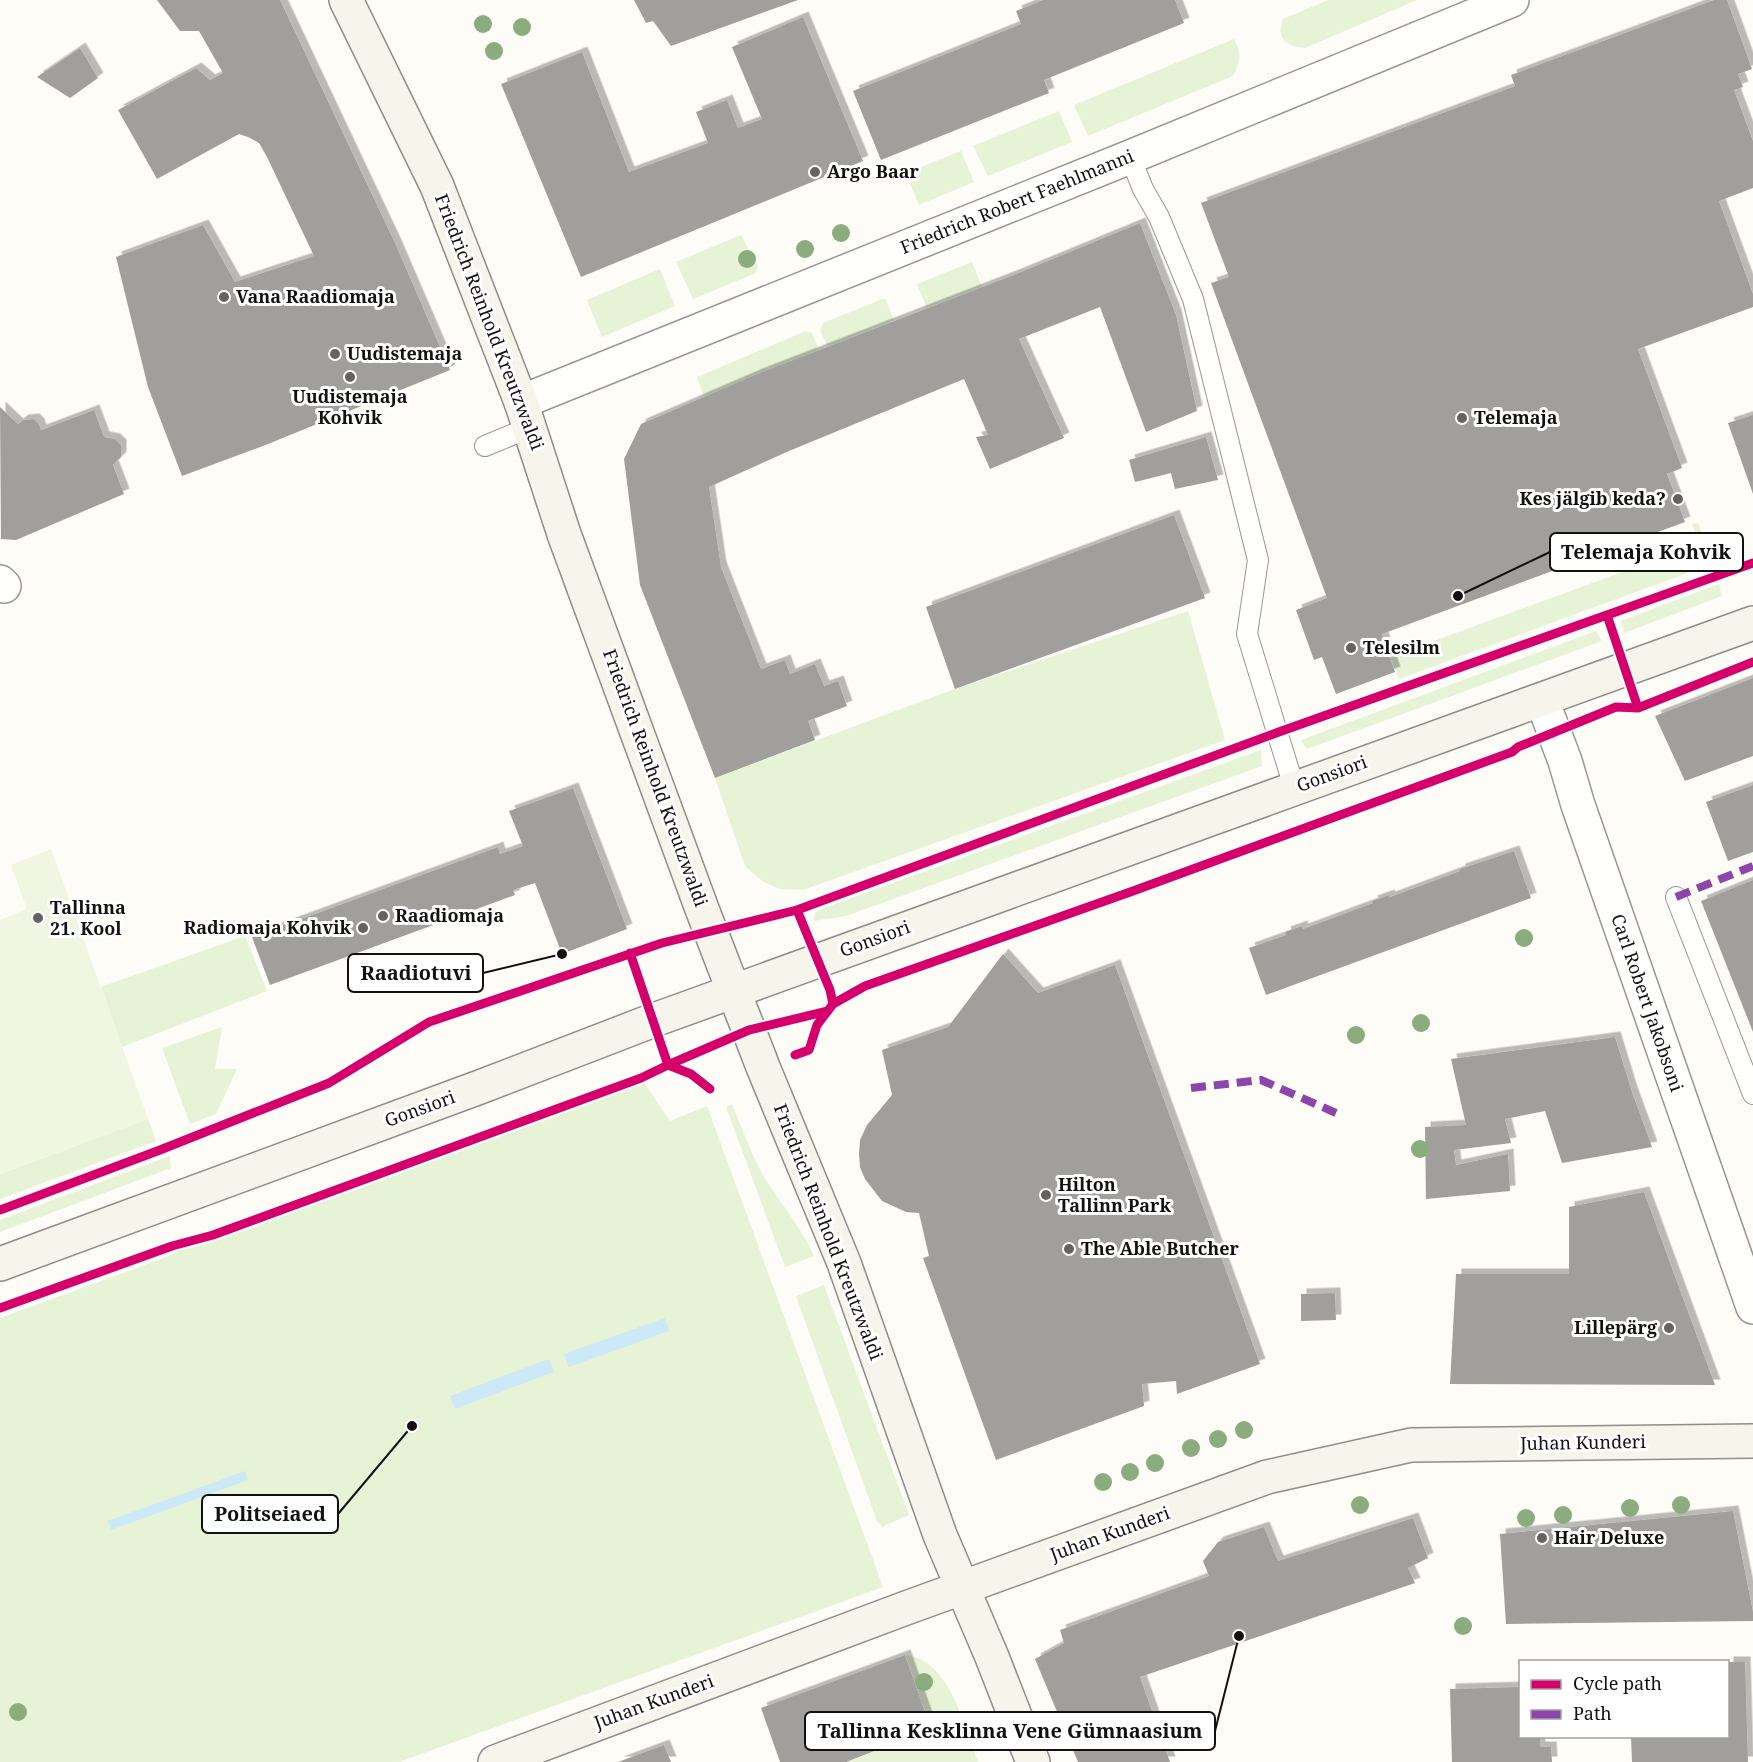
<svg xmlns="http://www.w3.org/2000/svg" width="1753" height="1762" viewBox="0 0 1753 1762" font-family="'Noto Serif',serif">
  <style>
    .green { fill: #e7f3d7 }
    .pitch { fill: #f0f6e1 }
    .water { fill: #cde8f7 }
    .building { fill: #a19f9c; filter: url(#shadow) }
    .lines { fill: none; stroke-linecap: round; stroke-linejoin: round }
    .lane-casing { stroke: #979795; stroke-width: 22 }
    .street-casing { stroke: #979795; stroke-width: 36 }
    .secondary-casing { stroke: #8e8d8b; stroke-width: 36 }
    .lane { stroke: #fffffe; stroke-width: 20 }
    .street { stroke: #fffffe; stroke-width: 33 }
    .secondary { stroke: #f6f4eb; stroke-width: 33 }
    .quiet { stroke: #8e44ad; stroke-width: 8; stroke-dasharray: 15 8; stroke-linecap: butt }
    .cycleway-casing { stroke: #fff; stroke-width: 13 }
    .cycleway { stroke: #d6006c; stroke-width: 9 }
    .tree { fill: #8cac80 }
    .poi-dot { fill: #646362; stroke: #fff; stroke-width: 2 }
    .labels { text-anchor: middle; stroke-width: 6; stroke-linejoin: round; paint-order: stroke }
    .poi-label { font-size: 18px; font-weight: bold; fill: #111; stroke: #fff; text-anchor: start }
    .street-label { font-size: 18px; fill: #111; stroke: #fff }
    .leader { fill: none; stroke: #111; stroke-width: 2 }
    .callout-dot { fill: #111; stroke: #fff; stroke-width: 2 }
    .callout { fill: #fff; stroke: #111; stroke-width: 2 }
    .callout-label { font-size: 20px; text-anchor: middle; font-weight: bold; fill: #111 }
  </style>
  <defs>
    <filter id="shadow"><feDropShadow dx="5.5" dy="-5.5" stdDeviation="0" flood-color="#0004"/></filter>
  </defs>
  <rect width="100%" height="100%" fill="#fdfcf7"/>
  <path class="green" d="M 1328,0 L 1417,0 L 1305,48 C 1287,46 1275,39 1283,19 Z
    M 1234,39 C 1242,53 1240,63 1233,76 L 1088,136 L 1074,105 Z
    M 1059,111 L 1072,142 L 988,176 L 973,146 Z
    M 961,151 L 974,182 L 919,205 L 910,183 L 920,179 L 916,169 Z
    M 741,235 L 758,267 L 756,273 L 693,299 L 676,262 Z
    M 972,262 L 982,287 L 927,308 L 917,284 Z
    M 660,269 L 675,306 L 602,337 L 587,300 Z
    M 885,298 L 894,320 L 828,347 L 820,330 L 823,323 Z
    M 806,331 L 812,333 L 819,350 L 704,397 L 697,377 Z
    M 1698,523 L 1712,564 L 1399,679 L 1390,657 L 1699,544 L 1692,524 Z
    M 1719,584 L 1722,596 L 1624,633 L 1621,621 Z
    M 1188,611 L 1225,740 L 803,890 L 780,889 L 762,881 L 745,866 L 715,778 L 955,689 Z
    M 1596,631 L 1602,641 L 1307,749 L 1301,740 Z
    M 1261,750 L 1262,766 L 846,916 L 813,921 L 815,913 L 821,909 Z
    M 245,936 L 267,991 L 122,1047 L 101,987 Z
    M 222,1027 L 215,1069 L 237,1069 L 216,1114 L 190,1124 L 162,1048 Z
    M 641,1078 L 670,1121 L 707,1106 L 883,1587 L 399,1762 L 0,1762 L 0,1318 L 164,1258 L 213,1235 L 254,1219 Z
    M 732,1104 C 742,1128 751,1154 764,1177 C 781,1204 801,1227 814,1256 L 785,1267 L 726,1107 Z
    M 148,1119 L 156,1141 L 0,1199 L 0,1174 Z
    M 170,1156 L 171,1168 L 0,1232 L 0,1220 Z
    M 824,1285 L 909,1515 L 882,1527 L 877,1521 L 796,1296 Z
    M 905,1655 C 949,1658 965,1727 978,1762 L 846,1762 L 931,1729 Z"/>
  <path class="pitch" d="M 51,849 L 148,1119 L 0,1174 L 0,920 L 27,909 L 11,865 Z"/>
  <path class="water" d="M 665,1318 L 669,1331 L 569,1367 L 564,1354 Z
    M 549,1359 L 554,1372 L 455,1409 L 450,1396 Z
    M 245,1471 L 248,1480 L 111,1530 L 108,1521 Z"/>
  <path class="building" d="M 157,0 L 280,0 L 395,243 L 450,370 L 263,446 L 182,476 L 148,387 L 116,257 L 203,225 L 235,282 L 314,256 L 267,157 L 259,143 L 248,137 L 239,134 L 157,179 L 118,110 L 196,68 L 210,80 L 223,73 L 199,31 L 180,31 Z
    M 634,0 L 798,0 L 671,46 L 653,21 L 646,23 Z
    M 1043,0 L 1175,0 L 1184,23 L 1044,80 L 1049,93 L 881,160 L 853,91 L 1021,24 L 1016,11 Z
    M 1714,0 L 1727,0 L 1752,69 L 1738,74 L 1743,87 L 1734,90 L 1753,141 L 1753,188 L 1719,201 L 1753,294 L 1753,307 L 1638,349 L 1682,468 L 1667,474 L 1685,522 L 1382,634 L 1395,672 L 1336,694 L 1322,657 L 1314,660 L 1296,610 L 1327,598 L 1211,283 L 1229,277 L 1201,203 L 1515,86 L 1511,75 Z
    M 803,17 L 863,161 L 581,277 L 501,84 L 582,52 L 629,172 L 708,143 L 696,112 L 727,100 L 738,128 L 762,119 L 732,47 Z
    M 80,48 L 98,78 L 70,98 L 37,77 Z
    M 1140,223 L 1176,315 L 1197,411 L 1146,432 L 1100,307 L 1019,339 L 1064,438 L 990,469 L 976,437 L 988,435 L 964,379 L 789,451 L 709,487 L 721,567 L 761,669 L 785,660 L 790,674 L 815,664 L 824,686 L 838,681 L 847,706 L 808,721 L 815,740 L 715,778 L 640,585 L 624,459 L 641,424 L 757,374 L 1016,274 Z
    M 0,407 L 18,424 L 23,420 L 34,419 L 39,424 L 41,430 L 94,410 L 104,437 L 115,439 L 121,445 L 121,457 L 113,465 L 124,494 L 16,540 L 1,539 Z
    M 1753,415 L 1753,494 L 1728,423 Z
    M 1206,437 L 1218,480 L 1175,489 L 1171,473 L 1135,482 L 1129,460 Z
    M 1174,515 L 1205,598 L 955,689 L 926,607 Z
    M 1753,678 L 1753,756 L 1685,781 L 1655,716 Z
    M 1753,785 L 1753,852 L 1728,861 L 1706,802 Z
    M 573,788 L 627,929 L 562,954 L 535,883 L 513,890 L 515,895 L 270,985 L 252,937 L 498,847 L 500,854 L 523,846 L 509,811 Z
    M 1514,851 L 1531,898 L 1266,995 L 1249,948 L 1286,935 L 1285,932 L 1302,926 L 1303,929 L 1373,903 L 1372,901 L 1389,895 L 1390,897 L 1460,871 L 1460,869 Z
    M 1753,880 L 1753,1032 L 1701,901 Z
    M 1003,954 L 1038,993 L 1115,965 L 1260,1364 L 1177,1394 L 1176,1381 L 1142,1384 L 1144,1406 L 996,1460 L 923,1258 L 929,1256 L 919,1213 L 906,1212 L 882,1201 L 865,1179 L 860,1167 L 859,1154 L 860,1140 L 867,1125 L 892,1095 L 882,1050 L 948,1027 Z
    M 1615,1037 L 1632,1092 L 1652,1147 L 1562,1163 L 1545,1111 L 1505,1119 L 1511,1143 L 1454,1150 L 1456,1165 L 1508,1154 L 1510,1191 L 1426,1199 L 1425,1127 L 1466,1125 L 1451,1059 Z
    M 1644,1192 L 1715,1385 L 1450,1384 L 1456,1274 L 1569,1274 L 1569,1207 Z
    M 1335,1293 L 1336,1320 L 1301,1321 L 1301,1294 Z
    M 1733,1511 L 1753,1612 L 1753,1621 L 1506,1624 L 1500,1534 Z
    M 1413,1518 L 1428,1558 L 1408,1568 L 1415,1583 L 1140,1677 L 1170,1762 L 1078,1762 L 1035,1659 L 1064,1643 L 1060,1630 L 1209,1576 L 1203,1561 L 1218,1542 L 1264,1527 L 1278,1561 Z
    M 905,1655 L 931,1729 L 846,1762 L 780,1762 L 761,1708 Z
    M 1728,1662 L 1745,1662 L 1748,1762 L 1632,1762 L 1631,1737 L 1728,1737 Z
    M 1520,1687 L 1520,1736 L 1540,1737 L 1540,1747 L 1551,1747 L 1552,1762 L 1452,1762 L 1450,1689 Z
    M 664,1745 L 671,1762 L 618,1762 Z"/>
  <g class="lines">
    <g class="lane-casing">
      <path id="lane" d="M 1130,157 L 1143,189 L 1159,217 L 1193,299 L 1258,560 L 1247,634 L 1294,787
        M 485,446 L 531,427
        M 1676,897 L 1753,1094"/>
    </g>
    <g class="street-casing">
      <path id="street" d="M 521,402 L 1130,157 L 1512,0
        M 0,582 L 4,586
        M 1542,700 L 1565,761 L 1578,805 L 1753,1307"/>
    </g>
    <g class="secondary-casing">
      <path id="secondary" d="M 346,0 L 437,186 L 521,402 L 564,534 L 702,909 L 763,1067 L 844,1263 L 940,1535 L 992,1657 L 1033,1762
        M 0,1264 L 480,1087 L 654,1020 L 1753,623
        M 495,1762 L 906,1608 L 1267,1477 L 1411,1445 L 1753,1441"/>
    </g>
    <use href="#lane" class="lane"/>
    <use href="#street" class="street"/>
    <use href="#secondary" class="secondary"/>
    <path class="quiet" d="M 1676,897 L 1753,866
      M 1191,1088 L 1261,1080 L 1336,1113"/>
    <g class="cycleway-casing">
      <path id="cycleway" d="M 1607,615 L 1638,708
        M 797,910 L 830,990 L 833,1004
        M 630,953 L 668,1065 L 749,1030 L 828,1011
        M 795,1055 L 809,1050 L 817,1025 L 833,1004 L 865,986 L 1133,891 L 1512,752 L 1518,747 L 1616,707 L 1638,708 L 1753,662
        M 0,1210 L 160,1150 L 329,1083 L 429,1022 L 662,943 L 797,910 L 1276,733 L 1753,563
        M 0,1308 L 172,1246 L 213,1235 L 641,1078 L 668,1065 L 691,1074 L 710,1089"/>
    </g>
    <use href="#cycleway" class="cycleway"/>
  </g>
  <g class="tree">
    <circle cx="483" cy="24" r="9"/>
    <circle cx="522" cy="27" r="9"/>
    <circle cx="494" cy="51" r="9"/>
    <circle cx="841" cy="233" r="9"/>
    <circle cx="805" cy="249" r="9"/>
    <circle cx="747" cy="259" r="9"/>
    <circle cx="1524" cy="938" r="9"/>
    <circle cx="1421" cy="1023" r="9"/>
    <circle cx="1356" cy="1035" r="9"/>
    <circle cx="1420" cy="1149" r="9"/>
    <circle cx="1244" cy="1430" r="9"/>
    <circle cx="1218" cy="1439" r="9"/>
    <circle cx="1191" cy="1448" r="9"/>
    <circle cx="1155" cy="1463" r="9"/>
    <circle cx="1130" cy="1472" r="9"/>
    <circle cx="1103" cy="1482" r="9"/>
    <circle cx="1360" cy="1505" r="9"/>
    <circle cx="1681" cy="1505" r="9"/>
    <circle cx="1630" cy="1508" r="9"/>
    <circle cx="1563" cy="1515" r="9"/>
    <circle cx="1526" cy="1518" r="9"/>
    <circle cx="1463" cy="1626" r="9"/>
    <circle cx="924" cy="1682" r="9"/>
    <circle cx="18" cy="1712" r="9"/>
  </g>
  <g class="poi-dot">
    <circle cx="815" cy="172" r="6"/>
    <circle cx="224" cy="297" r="6"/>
    <circle cx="335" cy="354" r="6"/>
    <circle cx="350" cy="377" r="6"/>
    <circle cx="1462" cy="418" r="6"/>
    <circle cx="1678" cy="499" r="6"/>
    <circle cx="1351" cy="648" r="6"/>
    <circle cx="383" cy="916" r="6"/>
    <circle cx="38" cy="918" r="6"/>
    <circle cx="363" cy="928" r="6"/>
    <circle cx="1046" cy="1195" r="6"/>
    <circle cx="1069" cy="1249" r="6"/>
    <circle cx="1669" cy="1328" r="6"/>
    <circle cx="1542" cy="1538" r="6"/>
  </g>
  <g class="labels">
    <g class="poi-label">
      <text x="827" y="178">Argo Baar</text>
      <text x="236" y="303">Vana Raadiomaja</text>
      <text x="347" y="360">Uudistemaja</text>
      <text x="350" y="403" text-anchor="middle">Uudistemaja<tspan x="350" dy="21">Kohvik</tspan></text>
      <text x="1474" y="424">Telemaja</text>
      <text x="1666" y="505" text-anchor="end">Kes jälgib keda?</text>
      <text x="1363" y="654">Telesilm</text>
      <text x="50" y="914">Tallinna<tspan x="50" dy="21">21. Kool</tspan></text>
      <text x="395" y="922">Raadiomaja</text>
      <text x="351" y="934" text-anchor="end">Radiomaja Kohvik</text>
      <text x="1058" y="1191">Hilton<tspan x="1058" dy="21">Tallinn Park</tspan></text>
      <text x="1081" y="1255">The Able Butcher</text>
      <text x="1657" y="1334" text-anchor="end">Lillepärg</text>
      <text x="1554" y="1544">Hair Deluxe</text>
    </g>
    <g class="street-label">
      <text transform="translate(1017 202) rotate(-22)" y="6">Friedrich Robert Faehlmanni</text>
      <text transform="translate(489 322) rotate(69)" y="6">Friedrich Reinhold Kreutzwaldi</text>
      <text transform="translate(1332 774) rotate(-20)" y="6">Gonsiori</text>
      <text transform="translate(655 778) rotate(70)" y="6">Friedrich Reinhold Kreutzwaldi</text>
      <text transform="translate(875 939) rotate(-20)" y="6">Gonsiori</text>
      <text transform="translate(1647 1003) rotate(71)" y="6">Carl Robert Jakobsoni</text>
      <text transform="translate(420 1109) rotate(-20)" y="6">Gonsiori</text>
      <text transform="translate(828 1232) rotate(69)" y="6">Friedrich Reinhold Kreutzwaldi</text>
      <text transform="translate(1583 1443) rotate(-1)" y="6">Juhan Kunderi</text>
      <text transform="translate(1110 1534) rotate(-20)" y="6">Juhan Kunderi</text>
      <text transform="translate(654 1702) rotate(-20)" y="6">Juhan Kunderi</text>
    </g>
  </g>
  <path class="leader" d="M1458 596L1550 552M562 954L483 973M412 1426L338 1514M1239 1636L1215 1731"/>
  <g class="callout-dot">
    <circle cx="1458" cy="596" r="6"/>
    <circle cx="562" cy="954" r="6"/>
    <circle cx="412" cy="1426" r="6"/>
    <circle cx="1239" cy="1636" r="6"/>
  </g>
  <g class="callout">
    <rect x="1550" y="533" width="193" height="38" rx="6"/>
    <rect x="348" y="954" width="135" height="38" rx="6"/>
    <rect x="202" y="1495" width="136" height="38" rx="6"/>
    <rect x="805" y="1712" width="410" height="38" rx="6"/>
  </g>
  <g class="callout-label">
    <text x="1646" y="559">Telemaja Kohvik</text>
    <text x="416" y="980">Raadiotuvi</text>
    <text x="270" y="1521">Politseiaed</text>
    <text x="1010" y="1738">Tallinna Kesklinna Vene Gümnaasium</text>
  </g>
  <rect x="1519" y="1660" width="210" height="78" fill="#ffffff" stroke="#a0a0a0" stroke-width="1.5"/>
  <rect x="1531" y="1680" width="30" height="9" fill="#d6006c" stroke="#a0a0a0" stroke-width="1.5"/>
  <text x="1573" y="1690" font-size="18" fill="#111111">Cycle path</text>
  <rect x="1531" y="1710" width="30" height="9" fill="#8e44ad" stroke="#a0a0a0" stroke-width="1.5"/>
  <text x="1573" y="1720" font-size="18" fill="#111111">Path</text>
</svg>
